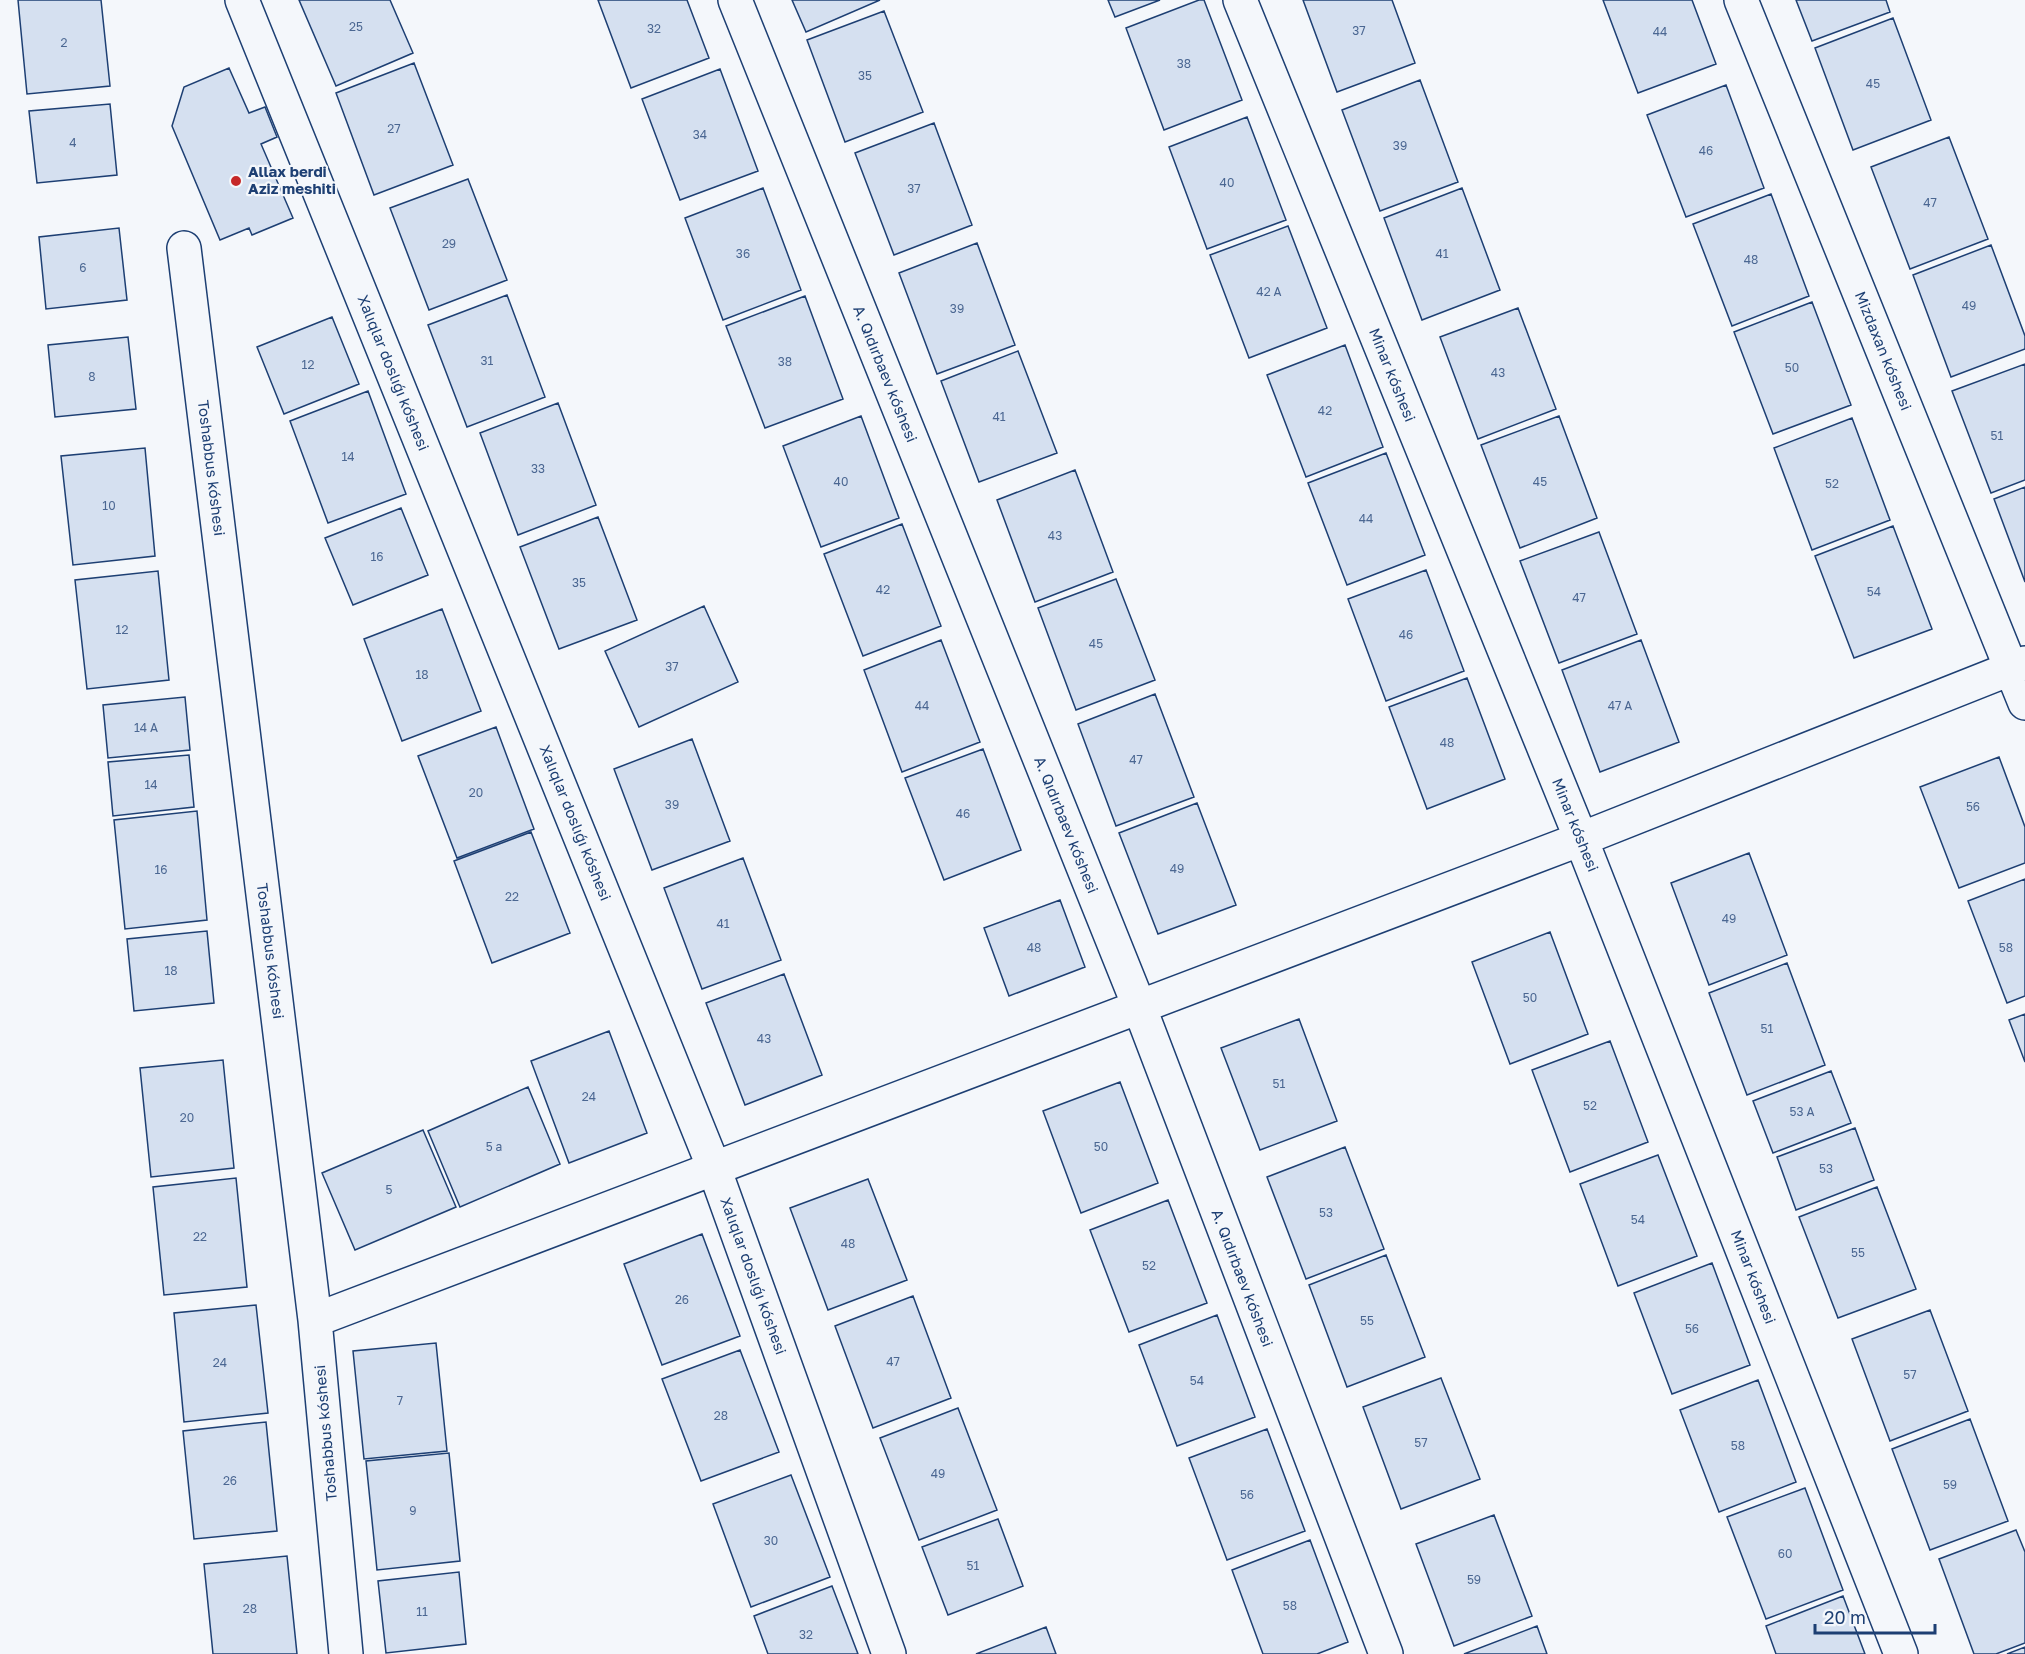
<svg xmlns="http://www.w3.org/2000/svg" width="2025" height="1654" viewBox="0 0 2025 1654" font-family="'Golos Text',sans-serif">
  <style>
    .building { fill: #d5e0f0; stroke: #1d3f73; stroke-width: 1.5 }
    .lines { fill: none; stroke-linecap: round; stroke-linejoin: round }
    .street-casing { stroke: #1d3f73; stroke-width: 36 }
    .street { stroke: #f4f7fb; stroke-width: 33 }
    .poi-dot { fill: #c62828; stroke: #f4f7fb; stroke-width: 2 }
    .labels { text-anchor: middle; stroke-width: 4.5; stroke-linejoin: round; paint-order: stroke }
    .number-label { font-size: 12px; fill: #4b6792 }
    .poi-label { font-size: 15px; font-weight: bold; fill: #1d3f73; stroke: #f4f7fb; text-anchor: start }
    .street-label { font-size: 15px; fill: #1d3f73; stroke: #f4f7fb }
  </style>
  <rect width="100%" height="100%" fill="#f4f7fb"/>
  <path class="building" d="M 18,0 L 101,0 L 110,86 L 27,94 Z
    M 299,0 L 390,0 L 413,53 L 336,86 Z
    M 598,0 L 687,0 L 709,58 L 631,88 Z
    M 792,0 L 880,0 L 806,32 Z
    M 1108,0 L 1160,0 L 1115,17 Z
    M 1199,0 L 1204,0 L 1242,100 L 1164,130 L 1126,28 Z
    M 1303,0 L 1392,0 L 1415,63 L 1337,92 Z
    M 1603,0 L 1692,0 L 1716,64 L 1638,93 Z
    M 1796,0 L 1886,0 L 1890,12 L 1812,41 Z
    M 884,11 L 923,112 L 845,142 L 807,40 Z
    M 1893,18 L 1931,120 L 1853,150 L 1815,48 Z
    M 414,63 L 453,165 L 374,195 L 336,93 Z
    M 229,68 L 249,113 L 265,107 L 277,137 L 261,144 L 293,218 L 252,235 L 249,228 L 220,240 L 172,126 L 184,87 Z
    M 720,69 L 758,171 L 680,200 L 642,99 Z
    M 1420,80 L 1458,182 L 1380,211 L 1342,110 Z
    M 1726,85 L 1764,188 L 1686,217 L 1647,115 Z
    M 110,104 L 117,175 L 37,183 L 29,111 Z
    M 1247,117 L 1286,220 L 1207,249 L 1169,147 Z
    M 934,123 L 972,225 L 894,255 L 855,153 Z
    M 1949,137 L 1988,239 L 1910,269 L 1871,167 Z
    M 468,179 L 507,280 L 429,310 L 390,208 Z
    M 763,188 L 801,290 L 723,320 L 685,218 Z
    M 1462,188 L 1500,290 L 1422,320 L 1384,218 Z
    M 1771,194 L 1809,296 L 1732,326 L 1693,224 Z
    M 1288,226 L 1327,328 L 1249,358 L 1210,255 Z
    M 119,228 L 127,300 L 46,309 L 39,237 Z
    M 977,243 L 1015,345 L 937,374 L 899,273 Z
    M 1991,245 L 2025,336 L 2025,349 L 1951,377 L 1913,275 Z
    M 507,295 L 545,397 L 467,427 L 428,325 Z
    M 805,296 L 843,399 L 765,428 L 726,326 Z
    M 1812,302 L 1851,405 L 1773,434 L 1734,332 Z
    M 1518,308 L 1556,409 L 1478,439 L 1440,337 Z
    M 332,317 L 359,384 L 284,414 L 257,347 Z
    M 128,337 L 136,409 L 55,417 L 48,345 Z
    M 1345,345 L 1383,447 L 1306,477 L 1267,375 Z
    M 1018,351 L 1057,453 L 979,482 L 941,381 Z
    M 2025,364 L 2025,480 L 1991,493 L 1952,391 Z
    M 368,391 L 406,494 L 328,523 L 290,421 Z
    M 558,403 L 596,505 L 518,535 L 480,433 Z
    M 861,416 L 899,518 L 821,547 L 783,446 Z
    M 1559,416 L 1597,518 L 1520,548 L 1481,445 Z
    M 1852,418 L 1890,520 L 1812,550 L 1774,448 Z
    M 145,448 L 155,556 L 73,565 L 61,456 Z
    M 1386,453 L 1425,555 L 1347,585 L 1308,483 Z
    M 1075,470 L 1113,572 L 1035,602 L 997,500 Z
    M 2025,487 L 2025,582 L 1994,499 Z
    M 401,508 L 428,575 L 353,605 L 325,538 Z
    M 598,517 L 637,620 L 559,649 L 520,547 Z
    M 902,524 L 941,626 L 863,656 L 824,554 Z
    M 1893,526 L 1932,629 L 1854,658 L 1815,556 Z
    M 1599,532 L 1637,634 L 1559,663 L 1520,561 Z
    M 1426,570 L 1464,671 L 1386,701 L 1348,599 Z
    M 158,571 L 169,680 L 87,689 L 75,580 Z
    M 1116,579 L 1155,680 L 1076,710 L 1038,608 Z
    M 704,606 L 738,682 L 639,727 L 605,651 Z
    M 442,609 L 481,711 L 402,741 L 364,639 Z
    M 941,640 L 980,742 L 902,772 L 864,670 Z
    M 1641,640 L 1679,742 L 1600,772 L 1562,670 Z
    M 1467,678 L 1505,779 L 1427,809 L 1389,707 Z
    M 1155,694 L 1194,797 L 1116,826 L 1078,724 Z
    M 185,697 L 190,750 L 108,758 L 103,705 Z
    M 496,727 L 534,829 L 457,858 L 418,756 Z
    M 692,739 L 730,841 L 652,870 L 614,769 Z
    M 983,749 L 1021,850 L 944,880 L 905,778 Z
    M 189,755 L 194,807 L 113,816 L 108,762 Z
    M 1999,757 L 2025,827 L 2025,863 L 1959,888 L 1920,787 Z
    M 1197,803 L 1236,905 L 1158,934 L 1119,833 Z
    M 197,811 L 207,920 L 125,929 L 114,820 Z
    M 531,832 L 570,933 L 492,963 L 454,861 Z
    M 1749,853 L 1787,955 L 1709,985 L 1671,883 Z
    M 743,858 L 781,960 L 702,989 L 664,888 Z
    M 2025,879 L 2025,996 L 2007,1003 L 1968,901 Z
    M 1060,900 L 1085,967 L 1009,996 L 984,928 Z
    M 207,931 L 214,1003 L 134,1011 L 127,939 Z
    M 1550,932 L 1588,1034 L 1510,1064 L 1472,962 Z
    M 1787,963 L 1825,1065 L 1747,1095 L 1709,993 Z
    M 784,974 L 822,1075 L 745,1105 L 706,1003 Z
    M 2025,1014 L 2025,1062 L 2009,1020 Z
    M 1299,1019 L 1337,1121 L 1260,1150 L 1221,1048 Z
    M 609,1031 L 647,1133 L 569,1163 L 531,1061 Z
    M 1610,1041 L 1648,1142 L 1570,1172 L 1532,1070 Z
    M 223,1060 L 234,1168 L 151,1177 L 140,1068 Z
    M 1831,1071 L 1851,1123 L 1773,1153 L 1753,1101 Z
    M 1120,1082 L 1158,1183 L 1081,1213 L 1043,1111 Z
    M 528,1087 L 560,1164 L 460,1207 L 428,1131 Z
    M 1855,1128 L 1874,1180 L 1796,1210 L 1777,1157 Z
    M 423,1130 L 456,1207 L 355,1250 L 322,1173 Z
    M 1345,1147 L 1384,1249 L 1306,1279 L 1267,1177 Z
    M 1658,1155 L 1697,1256 L 1618,1286 L 1580,1184 Z
    M 236,1178 L 247,1287 L 164,1295 L 153,1187 Z
    M 868,1179 L 907,1280 L 828,1310 L 790,1208 Z
    M 1877,1187 L 1916,1289 L 1838,1318 L 1799,1217 Z
    M 1168,1200 L 1207,1303 L 1129,1332 L 1090,1230 Z
    M 702,1234 L 740,1336 L 662,1365 L 624,1264 Z
    M 1386,1255 L 1425,1357 L 1347,1387 L 1309,1285 Z
    M 1712,1263 L 1750,1365 L 1672,1394 L 1634,1293 Z
    M 913,1296 L 951,1398 L 873,1428 L 835,1326 Z
    M 256,1305 L 268,1413 L 184,1422 L 174,1313 Z
    M 1930,1310 L 1968,1411 L 1890,1441 L 1852,1339 Z
    M 1217,1315 L 1255,1417 L 1177,1446 L 1139,1345 Z
    M 436,1343 L 447,1451 L 364,1459 L 353,1351 Z
    M 740,1350 L 779,1452 L 701,1481 L 662,1379 Z
    M 1441,1378 L 1480,1479 L 1401,1509 L 1363,1407 Z
    M 1758,1380 L 1796,1482 L 1719,1512 L 1680,1410 Z
    M 958,1408 L 997,1510 L 919,1540 L 880,1438 Z
    M 1970,1419 L 2008,1521 L 1930,1550 L 1892,1449 Z
    M 266,1422 L 277,1531 L 194,1539 L 183,1431 Z
    M 1267,1429 L 1305,1531 L 1227,1560 L 1189,1458 Z
    M 449,1453 L 460,1561 L 377,1570 L 366,1461 Z
    M 791,1475 L 830,1577 L 751,1607 L 713,1504 Z
    M 1805,1488 L 1843,1590 L 1766,1619 L 1727,1517 Z
    M 1494,1515 L 1532,1616 L 1454,1646 L 1416,1544 Z
    M 998,1519 L 1023,1586 L 948,1615 L 922,1547 Z
    M 2016,1530 L 2025,1552 L 2025,1643 L 1996,1654 L 1974,1654 L 1939,1559 Z
    M 1310,1540 L 1348,1642 L 1317,1654 L 1263,1654 L 1232,1570 Z
    M 287,1556 L 297,1654 L 213,1654 L 204,1564 Z
    M 459,1572 L 466,1644 L 386,1653 L 378,1581 Z
    M 832,1586 L 858,1654 L 768,1654 L 754,1616 Z
    M 1843,1596 L 1865,1654 L 1776,1654 L 1766,1626 Z
    M 1537,1626 L 1547,1654 L 1464,1654 Z
    M 1046,1627 L 1056,1654 L 976,1654 Z
    M 2025,1647 L 2025,1654 L 2007,1654 Z"/>
  <g class="lines">
    <g class="street-casing">
      <path id="street" d="M 242,0 L 714,1168 L 889,1654
        M 735,0 L 1139,1006 L 1386,1654
        M 1240,0 L 1581,839 L 1901,1654
        M 1741,0 L 2025,703
        M 184,248 L 315,1320 L 346,1654
        M 315,1320 L 1581,839 L 2025,663"/>
    </g>
    <use href="#street" class="street"/>
  </g>
  <circle class="poi-dot" cx="236" cy="181" r="6"/>
  <g class="labels">
    <g class="number-label">
      <text x="356" y="31">25</text>
      <text x="654" y="33">32</text>
      <text x="1359" y="35">37</text>
      <text x="1660" y="36">44</text>
      <text x="64" y="47">2</text>
      <text x="1184" y="68">38</text>
      <text x="865" y="80">35</text>
      <text x="1873" y="88">45</text>
      <text x="394" y="133">27</text>
      <text x="700" y="139">34</text>
      <text x="73" y="147">4</text>
      <text x="1400" y="150">39</text>
      <text x="1706" y="155">46</text>
      <text x="1227" y="187">40</text>
      <text x="914" y="193">37</text>
      <text x="1930" y="207">47</text>
      <text x="449" y="248">29</text>
      <text x="743" y="258">36</text>
      <text x="1442" y="258">41</text>
      <text x="1751" y="264">48</text>
      <text x="83" y="272">6</text>
      <text x="1269" y="296">42 А</text>
      <text x="1969" y="310">49</text>
      <text x="957" y="313">39</text>
      <text x="487" y="365">31</text>
      <text x="785" y="366">38</text>
      <text x="308" y="369">12</text>
      <text x="1792" y="372">50</text>
      <text x="1498" y="377">43</text>
      <text x="92" y="381">8</text>
      <text x="1325" y="415">42</text>
      <text x="999" y="421">41</text>
      <text x="1997" y="440">51</text>
      <text x="348" y="461">14</text>
      <text x="538" y="473">33</text>
      <text x="841" y="486">40</text>
      <text x="1540" y="486">45</text>
      <text x="1832" y="488">52</text>
      <text x="109" y="510">10</text>
      <text x="1366" y="523">44</text>
      <text x="1055" y="540">43</text>
      <text x="377" y="561">16</text>
      <text x="579" y="587">35</text>
      <text x="883" y="594">42</text>
      <text x="1874" y="596">54</text>
      <text x="1579" y="602">47</text>
      <text x="122" y="634">12</text>
      <text x="1406" y="639">46</text>
      <text x="1096" y="648">45</text>
      <text x="672" y="671">37</text>
      <text x="422" y="679">18</text>
      <text x="922" y="710">44</text>
      <text x="1620" y="710">47 А</text>
      <text x="146" y="732">14 А</text>
      <text x="1447" y="747">48</text>
      <text x="1136" y="764">47</text>
      <text x="151" y="789">14</text>
      <text x="476" y="797">20</text>
      <text x="672" y="809">39</text>
      <text x="1973" y="811">56</text>
      <text x="963" y="818">46</text>
      <text x="1177" y="873">49</text>
      <text x="161" y="874">16</text>
      <text x="512" y="901">22</text>
      <text x="1729" y="923">49</text>
      <text x="723" y="928">41</text>
      <text x="1034" y="952">48</text>
      <text x="2006" y="952">58</text>
      <text x="171" y="975">18</text>
      <text x="1530" y="1002">50</text>
      <text x="1767" y="1033">51</text>
      <text x="764" y="1043">43</text>
      <text x="1279" y="1088">51</text>
      <text x="589" y="1101">24</text>
      <text x="1590" y="1110">52</text>
      <text x="1802" y="1116">53 А</text>
      <text x="187" y="1122">20</text>
      <text x="494" y="1151">5 а</text>
      <text x="1101" y="1151">50</text>
      <text x="1826" y="1173">53</text>
      <text x="389" y="1194">5</text>
      <text x="1326" y="1217">53</text>
      <text x="1638" y="1224">54</text>
      <text x="200" y="1241">22</text>
      <text x="848" y="1248">48</text>
      <text x="1858" y="1257">55</text>
      <text x="1149" y="1270">52</text>
      <text x="682" y="1304">26</text>
      <text x="1367" y="1325">55</text>
      <text x="1692" y="1333">56</text>
      <text x="893" y="1366">47</text>
      <text x="220" y="1367">24</text>
      <text x="1910" y="1379">57</text>
      <text x="1197" y="1385">54</text>
      <text x="400" y="1405">7</text>
      <text x="721" y="1420">28</text>
      <text x="1421" y="1447">57</text>
      <text x="1738" y="1450">58</text>
      <text x="938" y="1478">49</text>
      <text x="230" y="1485">26</text>
      <text x="1950" y="1489">59</text>
      <text x="1247" y="1499">56</text>
      <text x="413" y="1515">9</text>
      <text x="771" y="1545">30</text>
      <text x="1785" y="1558">60</text>
      <text x="973" y="1570">51</text>
      <text x="1474" y="1584">59</text>
      <text x="1290" y="1610">58</text>
      <text x="250" y="1613">28</text>
      <text x="422" y="1616">11</text>
      <text x="806" y="1639">32</text>
    </g>
    <g class="poi-label">
      <text x="248" y="177">Allax berdi<tspan x="248" dy="17">Aziz meshiti</tspan></text>
    </g>
    <g class="street-label">
      <text transform="translate(1883 351) rotate(68)" y="5">Mizdaxan kóshesi</text>
      <text transform="translate(393 373) rotate(68)" y="5">Xalıqlar doslıǵı kóshesi</text>
      <text transform="translate(885 374) rotate(68)" y="5">A. Qıdırbaev kóshesi</text>
      <text transform="translate(1392 375) rotate(68)" y="5">Minar kóshesi</text>
      <text transform="translate(211 468) rotate(83)" y="5">Toshabbus kóshesi</text>
      <text transform="translate(575 823) rotate(68)" y="5">Xalıqlar doslıǵı kóshesi</text>
      <text transform="translate(1066 825) rotate(68)" y="5">A. Qıdırbaev kóshesi</text>
      <text transform="translate(1575 825) rotate(68)" y="5">Minar kóshesi</text>
      <text transform="translate(270 951) rotate(83)" y="5">Toshabbus kóshesi</text>
      <text transform="translate(753 1276) rotate(70)" y="5">Xalıqlar doslıǵı kóshesi</text>
      <text transform="translate(1753 1277) rotate(69)" y="5">Minar kóshesi</text>
      <text transform="translate(1242 1278) rotate(69)" y="5">A. Qıdırbaev kóshesi</text>
      <text transform="translate(326 1433) rotate(-95)" y="5">Toshabbus kóshesi</text>
    </g>
  </g>
  <path d="M1815 1624v9h120v-9" fill="none" stroke="#1d3f73" stroke-width="3"/>
  <text x="1824" y="1624" font-size="18" fill="#1d3f73" stroke="#f4f7fb" stroke-width="4.5" paint-order="stroke">20 m</text>
</svg>
